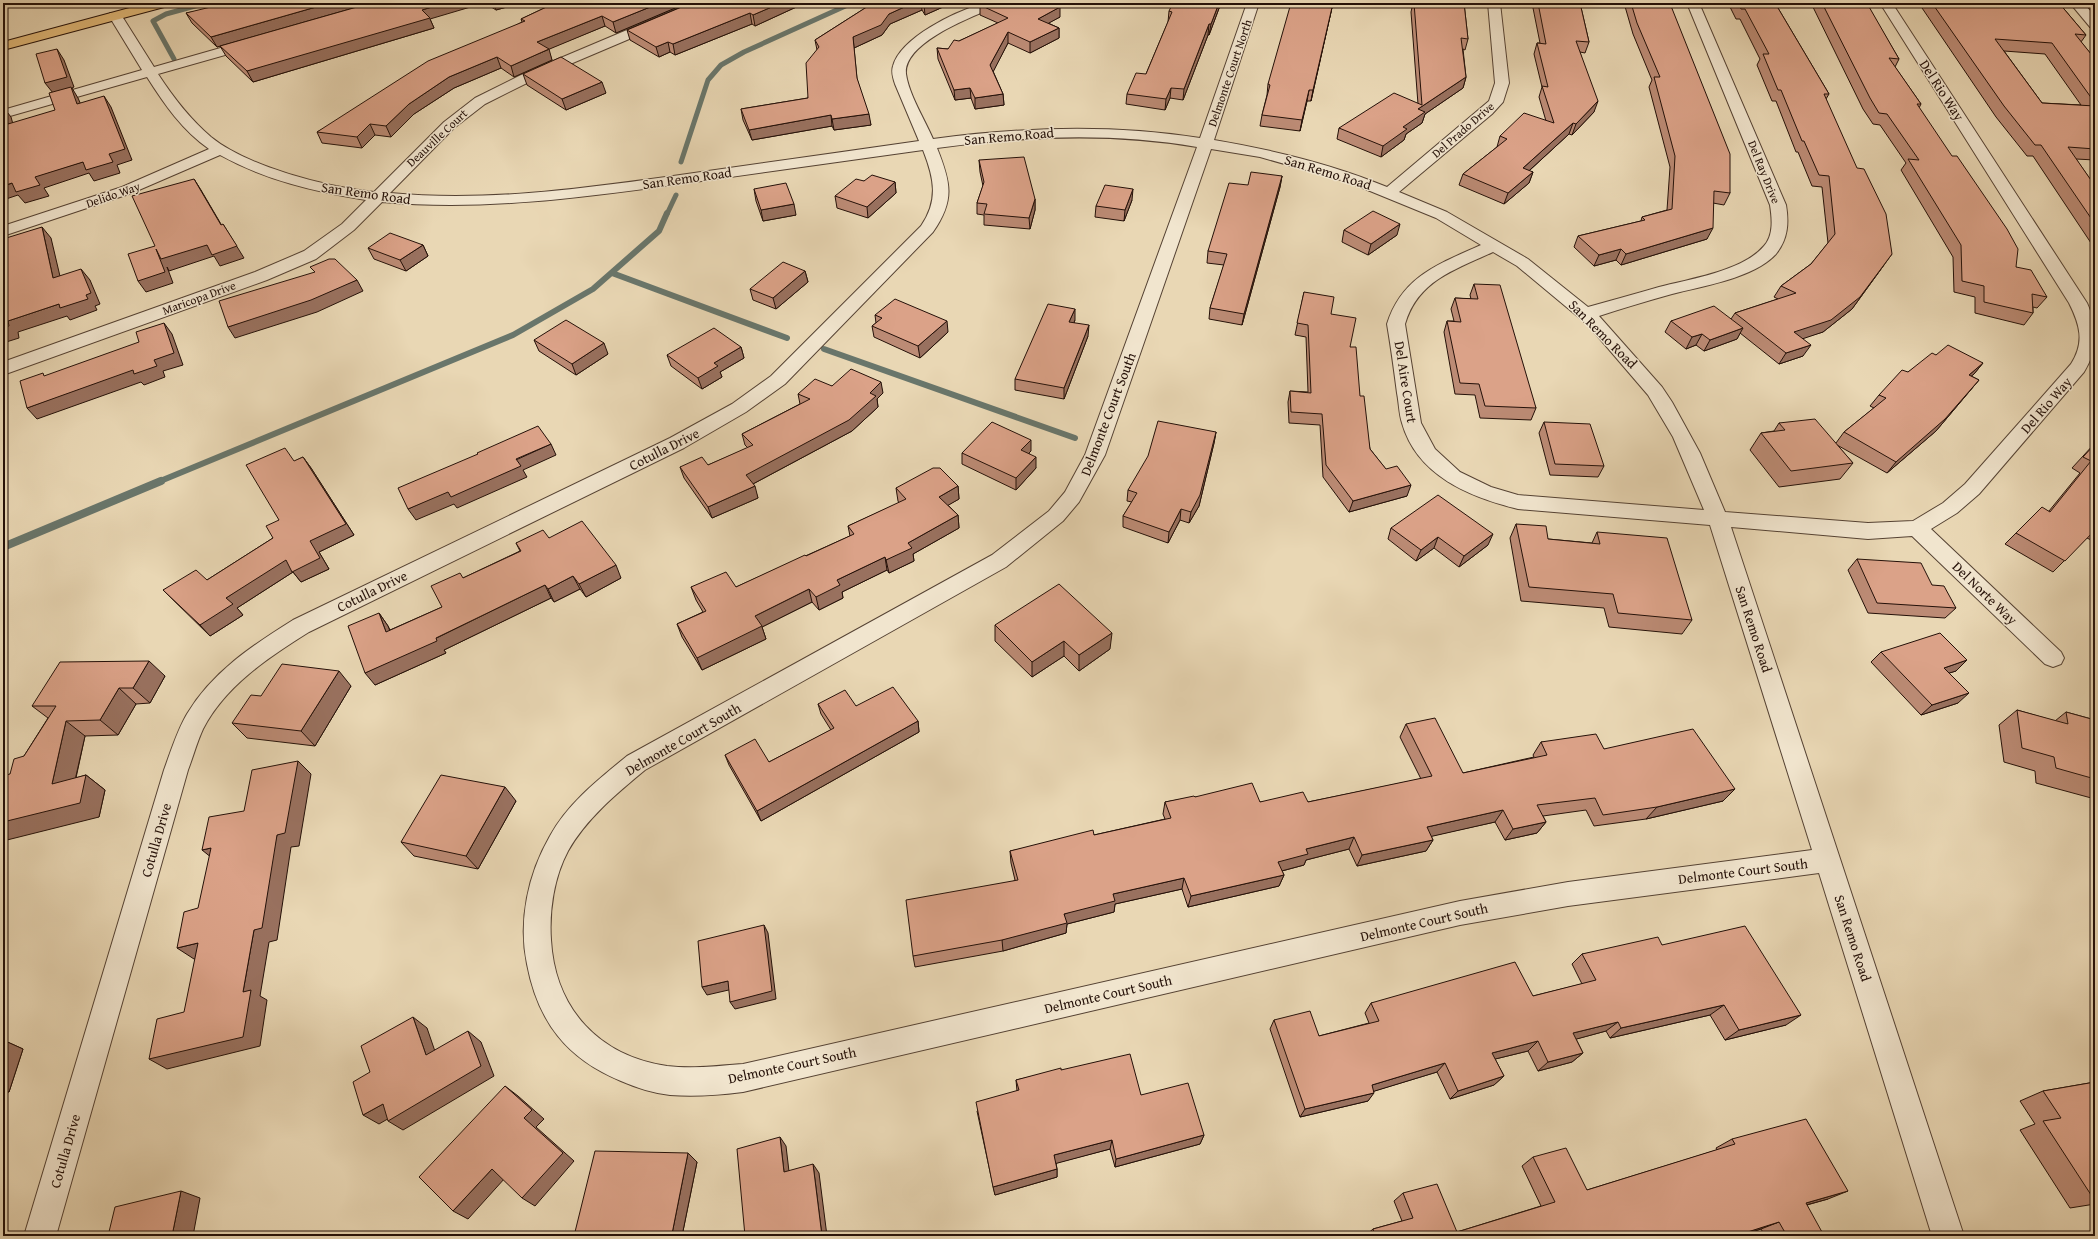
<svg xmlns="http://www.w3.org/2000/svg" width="2098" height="1239" viewBox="0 0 2098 1239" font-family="'Gentium Book Plus',serif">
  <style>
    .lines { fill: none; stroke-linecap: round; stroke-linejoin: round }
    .stream-far2 { stroke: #69766b; stroke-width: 5 }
    .stream-far1 { stroke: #69766b; stroke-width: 6 }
    .stream { stroke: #69766b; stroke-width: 8 }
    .minor-casing { stroke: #554233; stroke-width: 2 }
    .major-casing { stroke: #241008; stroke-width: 2 }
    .minor { fill: #f1e5ce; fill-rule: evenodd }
    .major { fill: #e4bc7a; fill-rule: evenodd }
    .wall { fill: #bc8b75; stroke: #241008; fill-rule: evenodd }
    .shaded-wall { fill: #99715f; stroke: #241008 }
    .building { fill: #dba288; stroke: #241008 }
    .labels { text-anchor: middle; stroke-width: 3; stroke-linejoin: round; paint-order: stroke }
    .far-street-label { font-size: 12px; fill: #241008; stroke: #f1e5ce }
    .street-label { font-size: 14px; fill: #241008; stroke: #f1e5ce }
  </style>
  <rect width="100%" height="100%" fill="#e9d7b4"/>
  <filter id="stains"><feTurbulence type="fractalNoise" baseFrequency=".005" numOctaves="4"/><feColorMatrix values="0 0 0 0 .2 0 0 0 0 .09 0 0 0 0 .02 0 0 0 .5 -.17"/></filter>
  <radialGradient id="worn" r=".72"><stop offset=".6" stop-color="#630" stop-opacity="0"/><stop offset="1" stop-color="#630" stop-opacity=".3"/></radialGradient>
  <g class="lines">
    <path class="stream-far2" d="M 1649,3 L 1678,5
      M 174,59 L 153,21 L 166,14 L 206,3
      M 681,162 L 708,80 L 721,65 L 744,52 L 852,3
      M 667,214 L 676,195"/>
    <path class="stream-far1" d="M 612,273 L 787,338
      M 824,349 L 1075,438
      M 158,482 L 513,335 L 593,289 L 659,231 L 667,213"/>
    <path class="stream" d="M 3,547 L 161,481"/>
    <g class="minor-casing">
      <path id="minor" d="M 691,3 L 708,3 L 707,6 L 535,79 L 485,104 L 454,128 L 390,193 C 485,202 579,189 673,176 C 755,164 837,153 919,141 L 895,84 C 893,78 891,72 893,66 C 901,37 955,12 981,4 C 986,2 994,3 999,3 L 998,6 C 974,16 903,42 906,74 C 909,95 925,120 933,139 C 1022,127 1112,124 1200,138 L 1247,3 L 1259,3 L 1214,140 C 1273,150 1332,164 1387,187 L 1489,101 L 1495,83 L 1488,3 L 1500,3 L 1509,83 L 1503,102 L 1492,114 L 1399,192 L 1447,212 L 1528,259 L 1588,307 C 1612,300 1636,294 1659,287 C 1690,279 1743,271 1764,246 C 1774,235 1772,218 1770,205 L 1687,3 L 1699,3 L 1786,205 C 1789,223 1788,239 1776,254 C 1754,278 1703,286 1672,294 C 1647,301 1623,308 1599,316 L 1662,387 L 1672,402 L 1700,453 L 1725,512 L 1868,523 L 1913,521 L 1943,503 L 1965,484 L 2071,364 C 2085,342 2080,325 2069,303 L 1880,3 L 1892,3 L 2087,303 C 2098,328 2098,349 2084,372 L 1979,494 L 1957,513 L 1931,529 L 2061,652 L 2064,658 L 2061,664 L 2053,667 L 2045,664 L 1912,536 L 1868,539 L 1731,527 L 1964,1236 L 1932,1236 L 1819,873 L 1568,906 L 1460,925 L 743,1092 C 719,1095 695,1097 670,1095 C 653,1093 637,1088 621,1081 C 567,1059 538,1022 527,964 C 518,921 528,874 550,836 C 568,803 599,779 627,756 L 992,555 L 1049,511 L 1065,492 L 1085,455 L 1197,147 C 1111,132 1023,136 937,148 C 951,183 955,200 933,232 L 785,384 L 746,412 L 684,448 L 309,632 C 269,657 225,686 203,729 C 197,742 193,757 188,770 L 56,1236 L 24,1236 L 164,770 C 171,751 177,731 187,714 C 212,672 253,645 293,620 L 670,438 L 732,404 L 771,376 L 921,226 C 939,200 934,178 923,150 C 842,161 761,173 680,184 C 580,198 482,211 382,202 L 354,230 L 316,259 L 267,280 L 3,375 L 3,362 L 255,272 L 304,251 L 342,224 L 366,200 C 315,192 265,180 220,155 L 132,193 L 3,236 L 3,226 L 122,187 L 209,149 C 183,131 164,104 147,77 L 3,118 L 3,110 L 142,70 L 109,16 L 110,13 L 120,13 L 154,67 L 252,39 L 257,40 L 259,43 L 257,46 L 158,74 C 173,97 190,119 211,137 C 248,167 327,187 374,192 L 444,122 L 475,98 L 525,73 ZM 1211,149 L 1260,157 L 1348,182 L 1436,218 L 1481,245 C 1439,264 1402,276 1387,324 C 1391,347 1394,370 1397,393 C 1399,403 1399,414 1402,423 C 1417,476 1470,497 1518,509 L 1710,525 L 1812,850 L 1568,882 L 1460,901 L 743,1064 C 718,1066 692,1069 667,1066 C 599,1056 555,1009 551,940 C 549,911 554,877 568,851 C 586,819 616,794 645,770 L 1006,567 L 1063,521 L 1079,502 L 1105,455 ZM 1493,252 L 1517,266 L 1588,325 L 1648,395 L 1673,437 L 1704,510 L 1518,495 L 1491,487 L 1460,472 L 1435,449 L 1421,423 L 1405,324 C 1418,280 1455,270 1493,252 Z
        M 2070,3 L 2083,3 L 2095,16 L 2095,28 L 2090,27 Z"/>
    </g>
    <g class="major-casing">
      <path id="major" d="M 148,3 L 169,3 L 168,6 L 3,50 L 3,42 Z"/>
    </g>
    <use href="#minor" class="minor"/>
    <use href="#major" class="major"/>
  </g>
  <path class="wall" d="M 485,3 L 521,3 L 496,10 Z
    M 555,3 L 687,3 L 616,33 L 605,26 L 548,49 L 552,60 L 514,77 L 501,68 L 454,88 L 414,114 L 391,137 L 375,135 L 362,148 L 322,143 L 317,132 L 522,22 L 521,19 Z
    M 691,3 L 805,3 L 755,26 L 752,24 L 675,55 L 670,52 L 659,57 L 630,40 L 627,30 Z
    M 873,3 L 952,3 L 925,15 L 922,10 L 890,24 L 882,35 L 854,48 L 857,79 L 871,125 L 834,130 L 832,126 L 752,140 L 743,120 L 741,109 L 808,98 L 817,50 L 815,40 Z
    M 1221,3 L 1209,35 L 1208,35 L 1183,100 L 1170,98 L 1165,110 L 1126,104 L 1127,94 L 1146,74 L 1168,22 L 1169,11 Z
    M 1333,3 L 1311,101 L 1307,101 L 1300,131 L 1260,126 L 1262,115 L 1267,95 L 1268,84 Z
    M 1413,3 L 1464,3 L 1468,39 L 1465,50 L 1463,49 L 1466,77 L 1463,88 L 1425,114 L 1422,123 L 1406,134 L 1404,140 L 1381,157 L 1337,139 L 1339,128 L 1418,104 L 1411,12 Z
    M 1532,3 L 1580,3 L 1589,42 L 1585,53 L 1580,52 L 1594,112 L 1572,135 L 1569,134 L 1529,171 L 1533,172 L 1529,183 L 1504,204 L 1459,185 L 1463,174 L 1497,147 L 1500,136 L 1546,121 L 1539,97 L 1542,87 L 1534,54 L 1537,43 L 1540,43 Z
    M 1624,3 L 1658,3 L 1730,193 L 1724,205 L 1713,203 L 1707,239 L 1621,265 L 1616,260 L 1594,266 L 1574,247 L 1578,236 L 1641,221 L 1642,217 L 1667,210 L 1670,167 L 1649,87 L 1652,80 L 1633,34 Z
    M 1728,3 L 1775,3 L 1829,94 L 1826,99 L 1884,265 L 1852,309 L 1823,332 L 1802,338 L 1803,356 L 1779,364 L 1740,333 L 1737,339 L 1704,351 L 1696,345 L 1686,349 L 1665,332 L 1671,321 L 1731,319 L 1735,313 L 1778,299 L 1774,297 L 1781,286 L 1811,264 L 1828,243 L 1822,187 L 1812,186 L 1798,152 L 1796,152 L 1776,101 L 1772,101 L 1757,65 L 1760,59 L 1740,19 L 1736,19 Z
    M 1811,3 L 1866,3 L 1899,59 L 1895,67 L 1921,104 L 1919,108 L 2016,267 L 2047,297 L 2037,308 L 2033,307 L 2033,313 L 2024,325 L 1975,313 L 1975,297 L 1954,292 L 1953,257 L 1901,170 L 1906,163 L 1880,125 L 1873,124 L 1863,109 Z
    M 1921,3 L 2059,3 L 2086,35 L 2081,42 L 2095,59 L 2095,160 L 2076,159 L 2095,186 L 2095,249 L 2033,156 L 2027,156 L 1996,117 L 1920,5 ZM 2004,51 L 2045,54 L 2081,105 L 2042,103 Z
    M 980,5 L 1060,17 L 1048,23 L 1059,28 L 1059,38 L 1030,53 L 1008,43 L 993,71 L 1003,94 L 1004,105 L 975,109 L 971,98 L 955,100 L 938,59 L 937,48 L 948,49 L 959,41 L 998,23 L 980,15 Z
    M 220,7 L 430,19 L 434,28 L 253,82 L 226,56 L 220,46 L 217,47 L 192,23 L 186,13 Z
    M 523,74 L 606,93 L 566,110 L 527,85 Z
    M 979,160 L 1035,199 L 1035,210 L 1030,229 L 984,225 L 984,215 L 977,214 L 977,203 L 983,186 L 980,172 Z
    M 1282,176 L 1280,187 L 1242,325 L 1209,319 L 1210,308 L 1224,265 L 1207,263 L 1208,251 L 1248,185 Z
    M 864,181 L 895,182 L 896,193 L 868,218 L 837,208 L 835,196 Z
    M 754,189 L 796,215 L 763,221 L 756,201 Z
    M 1132,200 L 1124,221 L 1095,217 L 1096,206 Z
    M 1344,230 L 1397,235 L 1368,255 L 1342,242 Z
    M 423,245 L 428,256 L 406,271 L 374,259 L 368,248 Z
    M 805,271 L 808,282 L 776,309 L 753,300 L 750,289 Z
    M 1474,284 L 1536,408 L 1531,420 L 1480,418 L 1475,395 L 1455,394 L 1444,332 L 1447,321 L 1454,321 L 1451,309 L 1455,298 L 1471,299 L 1470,295 Z
    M 1304,292 L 1331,314 L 1350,347 L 1370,449 L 1407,496 L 1349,512 L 1323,477 L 1320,425 L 1289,423 L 1288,402 L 1290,391 L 1308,392 L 1306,337 L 1295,335 Z
    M 875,315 L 948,332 L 920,358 L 874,337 L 872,326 L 876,323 Z
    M 1075,320 L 1074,322 L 1088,336 L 1064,399 L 1015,390 L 1015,379 Z
    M 534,340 L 608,354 L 576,375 L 539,351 Z
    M 741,347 L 744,358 L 720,372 L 722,377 L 702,389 L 671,366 L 667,355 Z
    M 1936,355 L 1983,363 L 1974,374 L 1971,376 L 1979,380 L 1936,431 L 1887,473 L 1837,445 L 1853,463 L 1840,479 L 1779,487 L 1750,450 L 1761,433 L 1774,431 L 1779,423 L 1836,443 L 1844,432 L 1874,408 L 1870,406 L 1879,395 L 1908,372 Z
    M 832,386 L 883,393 L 877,399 L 878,407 L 852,431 L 753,484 L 758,498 L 712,518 L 684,478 L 680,467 L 708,465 L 748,448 L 745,445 L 742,434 L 800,404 L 798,394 Z
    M 1544,422 L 1604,466 L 1598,477 L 1550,475 L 1539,433 Z
    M 1216,432 L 1214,443 L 1199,506 L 1189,523 L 1180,520 L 1168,543 L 1123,527 L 1123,516 L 1132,502 L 1127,501 L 1128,490 Z
    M 2095,443 L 2095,542 L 2087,538 L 2053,572 L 2005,544 L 2016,533 L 2049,511 L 2080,473 L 2072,468 Z
    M 1031,451 L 1029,453 L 1036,468 L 1016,490 L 962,464 L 962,453 Z
    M 303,457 L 311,468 L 354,535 L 319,552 L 329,569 L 301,582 L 293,572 L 237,608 L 243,615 L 210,636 L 163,590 L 207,580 L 273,538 L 279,520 L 295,461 Z
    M 958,486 L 959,499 L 948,505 L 958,515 L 959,528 L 913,554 L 914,561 L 889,573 L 887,570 L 842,592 L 843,598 L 819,610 L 812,602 L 762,627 L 766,639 L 702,670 L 682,637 L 677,624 L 703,612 L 696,600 L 691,587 L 736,587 L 850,536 L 848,526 L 899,503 L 898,501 L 896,488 Z
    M 1516,524 L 1548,539 L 1592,543 L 1597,532 L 1692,620 L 1682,634 L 1609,627 L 1604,608 L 1521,601 L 1510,538 Z
    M 1391,528 L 1488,545 L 1459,567 L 1434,548 L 1416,561 L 1388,539 Z
    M 549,538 L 621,578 L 586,597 L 580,589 L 554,602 L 551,598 L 444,650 L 446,653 L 375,685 L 379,613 L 388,626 L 390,630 L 442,607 L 463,578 L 520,551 L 516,543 Z
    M 1857,559 L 1932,585 L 1956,608 L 1945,618 L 1868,613 L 1848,570 Z
    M 995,625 L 1110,649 L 1079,671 L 1064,656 L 1032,677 L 995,641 Z
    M 1881,652 L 1967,660 L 1956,671 L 1949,673 L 1958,703 L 1921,715 L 1871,662 Z
    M 165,676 L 150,703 L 136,704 L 118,735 L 85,736 L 76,778 L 86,775 L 105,790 L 99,817 L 10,774 L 24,756 L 48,718 L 32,706 Z
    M 351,686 L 315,746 L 247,738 L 232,723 L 261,696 Z
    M 818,704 L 856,706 L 918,721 L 919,732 L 761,821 L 729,765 L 725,755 L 769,762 L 831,730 L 821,714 Z
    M 2017,710 L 2055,721 L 2066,712 L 2095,720 L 2095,799 L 2036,783 L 2035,771 L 2004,762 L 1999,725 Z
    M 1406,724 L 1463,773 L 1534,757 L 1533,755 L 1541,742 L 1604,749 L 1723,801 L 1646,819 L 1594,826 L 1586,810 L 1543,816 L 1546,822 L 1537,833 L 1505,840 L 1495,822 L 1431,836 L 1433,840 L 1426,851 L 1357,866 L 1349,849 L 1306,860 L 1304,865 L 1282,871 L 1284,875 L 1279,886 L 1188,907 L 1182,889 L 1115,904 L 1114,912 L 1067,924 L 1066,933 L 1003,951 L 915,967 L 913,956 L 1015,880 L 1011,863 L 1010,851 L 1094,835 L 1165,819 L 1163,814 L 1165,802 L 1195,797 L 1260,802 L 1308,802 L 1421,779 L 1400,737 Z
    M 516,801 L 478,869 L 414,856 L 401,842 Z
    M 1662,945 L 1786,1025 L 1725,1040 L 1710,1015 L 1610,1038 L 1606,1031 L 1576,1039 L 1583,1053 L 1572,1062 L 1538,1071 L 1528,1051 L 1495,1059 L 1504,1076 L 1494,1085 L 1450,1099 L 1437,1072 L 1374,1091 L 1368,1101 L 1300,1117 L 1270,1029 L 1274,1020 L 1319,1036 L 1369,1023 L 1365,1013 L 1371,1003 L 1533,996 L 1582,984 L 1572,964 L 1582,954 Z
    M 3,1040 L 23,1049 L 9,1092 L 3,1093 Z
    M 1061,1070 L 1141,1095 L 1204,1135 L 1200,1144 L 1115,1167 L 1110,1149 L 1056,1163 L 1057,1169 L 1057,1177 L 995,1195 L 977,1111 L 1017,1091 L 1016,1080 Z
    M 2095,1082 L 2095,1204 L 2070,1208 L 2020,1130 L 2035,1124 L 2020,1101 L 2043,1091 Z
    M 1732,1139 L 1828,1199 L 1807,1205 L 1811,1236 L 1765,1236 L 1761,1229 L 1739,1236 L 1365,1236 L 1373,1229 L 1402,1221 L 1394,1201 L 1403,1193 L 1457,1232 L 1541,1206 L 1522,1166 L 1533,1157 L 1587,1190 L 1717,1150 L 1716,1148 Z
    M 688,1153 L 697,1162 L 682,1236 L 574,1236 Z"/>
  <path class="shaded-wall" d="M 330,3 L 371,3 L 217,47 L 211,37 Z
    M 445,3 L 484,3 L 430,19 L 434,28 L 253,82 L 247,71 L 422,10 Z
    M 493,3 L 521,3 L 496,10 Z
    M 660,3 L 687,3 L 616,33 L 613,22 Z
    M 781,3 L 805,3 L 755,26 L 753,15 Z
    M 913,3 L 921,3 L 922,10 L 890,24 L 882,35 L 854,48 L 853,37 L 889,14 Z
    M 929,3 L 952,3 L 925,15 L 924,5 Z
    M 1219,3 L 1221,3 L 1209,35 L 1211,24 Z
    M 1333,3 L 1311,101 L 1313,90 Z
    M 1060,7 L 1060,17 L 1038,29 L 1038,19 Z
    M 750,13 L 752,24 L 675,55 L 673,44 Z
    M 602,16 L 605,26 L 540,53 L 537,42 Z
    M 1209,24 L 1208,35 L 1183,100 L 1184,89 Z
    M 1059,28 L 1059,38 L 1030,53 L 1030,42 Z
    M 1008,32 L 1008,43 L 991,76 L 990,65 Z
    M 668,42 L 670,52 L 659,57 L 656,47 Z
    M 57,49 L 64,60 L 74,87 L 72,88 L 78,98 L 85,114 L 53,93 L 45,83 Z
    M 549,49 L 552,60 L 514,77 L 511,66 Z
    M 497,57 L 501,68 L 454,88 L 414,114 L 391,137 L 386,126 L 409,104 L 449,77 Z
    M 1466,77 L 1463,88 L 1425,114 L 1422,123 L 1406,134 L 1404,140 L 1381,157 L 1383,146 L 1403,127 L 1418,109 Z
    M 602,82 L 606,93 L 566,110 L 562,99 Z
    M 970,88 L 971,98 L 955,100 L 954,90 Z
    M 1171,88 L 1170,98 L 1165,110 L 1166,99 Z
    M 1309,90 L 1307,101 L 1300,131 L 1302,120 Z
    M 3,92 L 7,106 L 4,108 L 11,117 L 16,135 L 8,124 L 3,108 Z
    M 1003,94 L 1004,105 L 975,109 L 975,98 Z
    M 104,96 L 111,107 L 132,160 L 117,165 L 120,173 L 94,181 L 89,173 L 44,188 L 49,196 L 25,203 L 18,195 L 3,200 L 3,186 L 109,154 Z
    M 1598,101 L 1594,112 L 1572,135 L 1576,124 Z
    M 869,114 L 871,125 L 834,130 L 832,119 Z
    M 831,115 L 832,126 L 752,140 L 749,130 Z
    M 1573,123 L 1569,134 L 1520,179 L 1523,168 Z
    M 370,124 L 375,135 L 362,148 L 357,137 Z
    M 1533,172 L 1529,183 L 1504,204 L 1508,193 Z
    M 1282,176 L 1280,187 L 1242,325 L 1244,314 Z
    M 194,179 L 201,190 L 228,236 L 221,225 Z
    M 895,182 L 896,193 L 868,218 L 867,207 Z
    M 1133,189 L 1132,200 L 1124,221 L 1125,210 Z
    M 1035,199 L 1035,210 L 1030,229 L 1029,218 Z
    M 794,204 L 796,215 L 763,221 L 761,210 Z
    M 223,224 L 244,258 L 220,266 L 214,256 L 169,271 L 167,267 L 173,283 L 146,292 L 138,281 L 156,249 L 207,245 Z
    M 1400,224 L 1397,235 L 1368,255 L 1371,244 Z
    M 42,227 L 51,238 L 63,289 L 53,278 Z
    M 1713,228 L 1707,239 L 1621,265 L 1626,254 Z
    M 423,245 L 428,256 L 406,271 L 400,260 Z
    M 1621,249 L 1616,260 L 1594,266 L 1599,255 Z
    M 1892,254 L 1852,309 L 1823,332 L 1787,344 L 1794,332 Z
    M 81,269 L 90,280 L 100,304 L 95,306 L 97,310 L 70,320 L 67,316 L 18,332 L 19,338 L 3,343 L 3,328 L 8,321 L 86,295 Z
    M 805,271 L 808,282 L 776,309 L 773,298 Z
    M 357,280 L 363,291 L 317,312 L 235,338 L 228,327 Z
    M 1075,309 L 1075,320 L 1069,333 L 1069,322 Z
    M 947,321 L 948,332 L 920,358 L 918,346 Z
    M 164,323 L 172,334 L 183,365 L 163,371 L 165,377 L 144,385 L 141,382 L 37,419 L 27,408 L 154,360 Z
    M 1089,325 L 1088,336 L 1064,399 L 1064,388 Z
    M 1743,328 L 1737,339 L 1704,351 L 1710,340 Z
    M 1702,334 L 1696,345 L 1686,349 L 1692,337 Z
    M 604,343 L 608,354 L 576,375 L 572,364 Z
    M 1811,345 L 1803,356 L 1779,364 L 1786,353 Z
    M 741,347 L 744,358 L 720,372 L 722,377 L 702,389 L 698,378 L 714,363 Z
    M 1983,363 L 1974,374 L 1959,386 L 1969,375 Z
    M 1979,380 L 1936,431 L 1887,473 L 1896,462 Z
    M 881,382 L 883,393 L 877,399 L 878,407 L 852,431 L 749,486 L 746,475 L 870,393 Z
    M 1216,432 L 1214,443 L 1199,506 L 1189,523 L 1191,512 Z
    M 1031,440 L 1031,451 L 1021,461 L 1021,450 Z
    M 551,444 L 556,455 L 523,470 L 527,477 L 457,508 L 454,504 L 416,520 L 408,509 Z
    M 303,457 L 311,468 L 354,535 L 319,552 L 329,569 L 301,582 L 293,572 L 237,608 L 243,615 L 210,636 L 200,625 L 226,598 L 310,541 Z
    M 1036,457 L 1036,468 L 1016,490 L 1016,478 Z
    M 1411,485 L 1407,496 L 1349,512 L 1353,501 Z
    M 755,486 L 758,498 L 712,518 L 708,507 Z
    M 958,486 L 959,499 L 940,510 L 939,497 Z
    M 1181,509 L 1180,520 L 1168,543 L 1169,532 Z
    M 958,515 L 959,528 L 913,554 L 914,561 L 889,573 L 886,560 L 908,543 Z
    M 1493,534 L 1488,545 L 1459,567 L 1464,556 Z
    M 1438,537 L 1434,548 L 1416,561 L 1421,550 Z
    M 885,557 L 887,570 L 842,592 L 843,598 L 819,610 L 816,597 L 837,580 Z
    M 616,565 L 621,578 L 586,597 L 579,584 Z
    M 573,576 L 580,589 L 554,602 L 548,589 Z
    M 545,585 L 551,598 L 444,650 L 446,653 L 375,685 L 365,673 Z
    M 809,589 L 812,602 L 762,627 L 766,639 L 702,670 L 697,658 L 755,616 Z
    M 379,613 L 388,626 L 395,644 L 386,632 Z
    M 1112,633 L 1110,649 L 1079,671 L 1079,655 Z
    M 1064,641 L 1064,656 L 1032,677 L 1032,662 Z
    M 1967,660 L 1956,671 L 1933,678 L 1944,668 Z
    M 149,661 L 165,676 L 150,703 L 133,688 Z
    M 339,671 L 351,686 L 315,746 L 301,731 Z
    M 119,688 L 136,704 L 118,735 L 100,720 Z
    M 1969,693 L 1958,703 L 1921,715 L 1932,705 Z
    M 66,721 L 85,736 L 71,798 L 52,784 Z
    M 918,721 L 919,732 L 761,821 L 757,811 Z
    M 298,761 L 311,774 L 299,846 L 291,847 L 277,940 L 269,942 L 260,996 L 267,1000 L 260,1046 L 167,1069 L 149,1059 L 243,992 L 254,930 L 277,835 Z
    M 86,775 L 105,790 L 99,817 L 3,841 L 3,822 Z
    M 505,787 L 516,801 L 478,869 L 466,856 Z
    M 1735,789 L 1723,801 L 1646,819 L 1657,807 Z
    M 1503,810 L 1495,822 L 1420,839 L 1427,827 Z
    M 1546,822 L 1537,833 L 1505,840 L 1513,829 Z
    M 1354,837 L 1349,849 L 1306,860 L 1304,865 L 1274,873 L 1278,862 L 1306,849 Z
    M 1433,840 L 1426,851 L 1357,866 L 1362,855 Z
    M 211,848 L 217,862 L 202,850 Z
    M 1284,875 L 1279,886 L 1188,907 L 1191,896 Z
    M 1184,878 L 1182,889 L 1115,904 L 1114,912 L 1067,924 L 1066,933 L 1003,951 L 1002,940 L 1113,894 Z
    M 764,925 L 768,933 L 776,999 L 735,1009 L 730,1002 Z
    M 198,943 L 215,954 L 194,959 L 177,948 Z
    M 728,981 L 733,989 L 707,995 L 702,987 Z
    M 1724,1005 L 1710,1015 L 1610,1038 L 1621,1028 Z
    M 1801,1015 L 1786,1025 L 1725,1040 L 1739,1030 Z
    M 413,1017 L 427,1028 L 440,1066 L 426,1055 Z
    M 1618,1022 L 1606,1031 L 1562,1043 L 1573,1033 Z
    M 468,1031 L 481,1042 L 494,1076 L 403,1130 L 388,1121 Z
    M 3,1040 L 23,1049 L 9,1092 L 3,1089 Z
    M 1538,1041 L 1528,1051 L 1483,1062 L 1492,1053 Z
    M 1583,1053 L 1572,1062 L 1538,1071 L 1548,1062 Z
    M 1445,1063 L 1437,1072 L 1365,1094 L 1372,1085 Z
    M 1504,1076 L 1494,1085 L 1450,1099 L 1458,1091 Z
    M 505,1086 L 518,1096 L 544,1119 L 536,1127 L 574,1161 L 535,1206 L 522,1198 L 524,1118 Z
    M 1374,1093 L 1368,1101 L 1300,1117 L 1305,1109 Z
    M 383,1104 L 398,1113 L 379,1124 L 363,1115 Z
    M 1204,1135 L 1200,1144 L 1115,1167 L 1116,1159 Z
    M 780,1137 L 786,1146 L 790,1180 L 784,1172 Z
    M 1112,1140 L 1110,1149 L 1054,1164 L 1054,1155 Z
    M 688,1153 L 697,1162 L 682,1236 L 674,1236 L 672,1234 Z
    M 813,1164 L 819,1173 L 827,1236 L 822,1236 Z
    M 492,1169 L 505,1178 L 468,1219 L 453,1211 Z
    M 1057,1169 L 1057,1177 L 995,1195 L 993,1187 Z
    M 181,1191 L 200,1198 L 193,1236 L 172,1236 Z
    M 1848,1191 L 1828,1199 L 1787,1210 L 1806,1203 Z
    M 1779,1222 L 1761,1229 L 1739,1236 L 1735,1236 Z
    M 626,1233 L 631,1236 L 625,1236 Z"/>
  <path class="building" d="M 238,3 L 330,3 L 211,37 L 186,13 L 219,5 L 220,7 Z
    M 371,3 L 445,3 L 422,10 L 430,18 L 247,71 L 220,46 Z
    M 555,3 L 660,3 L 613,22 L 602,16 L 537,42 L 549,49 L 511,66 L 497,57 L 449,77 L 409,104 L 386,126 L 370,124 L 357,137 L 317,132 L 428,61 L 525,21 L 521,19 Z
    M 691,3 L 781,3 L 753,15 L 750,13 L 673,44 L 668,42 L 656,47 L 627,30 Z
    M 873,3 L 913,3 L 889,14 L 881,25 L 853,37 L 857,78 L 869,114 L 832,119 L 831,115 L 749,130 L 741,109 L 808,98 L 806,63 L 819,47 L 815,40 Z
    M 923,3 L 929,3 L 924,5 Z
    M 984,3 L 1049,3 L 1060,7 L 1038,19 L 1059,28 L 1030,42 L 1008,32 L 990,65 L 1003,94 L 975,98 L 970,88 L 954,90 L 937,48 L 948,49 L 954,40 L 959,41 L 1008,18 L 980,5 Z
    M 1173,3 L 1219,3 L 1211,24 L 1209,24 L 1184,89 L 1171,88 L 1166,99 L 1127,94 L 1136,73 L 1146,74 L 1172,12 L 1169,11 Z
    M 1291,3 L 1333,3 L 1313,90 L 1309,90 L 1302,120 L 1262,115 L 1270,85 L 1268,84 Z
    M 1414,3 L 1464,3 L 1468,39 L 1461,38 L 1466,77 L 1418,109 L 1425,112 L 1403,127 L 1407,129 L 1383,146 L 1339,128 L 1394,93 L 1422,105 Z
    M 1538,3 L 1580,3 L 1589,42 L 1576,41 L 1598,101 L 1576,124 L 1573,123 L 1523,168 L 1533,172 L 1508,193 L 1463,174 L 1507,139 L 1500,136 L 1524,113 L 1554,123 L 1542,86 L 1548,87 L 1537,43 L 1546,44 Z
    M 1631,3 L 1658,3 L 1659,6 L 1671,6 L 1730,154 L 1730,193 L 1714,191 L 1713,228 L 1626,254 L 1621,249 L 1599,255 L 1578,236 L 1645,220 L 1642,217 L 1672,209 L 1675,156 L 1654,77 L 1660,77 L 1637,23 Z
    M 1738,3 L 1775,3 L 1829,94 L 1824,94 L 1857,168 L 1864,169 L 1886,214 L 1892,254 L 1860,297 L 1831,320 L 1794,332 L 1811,345 L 1786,353 L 1735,313 L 1796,293 L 1781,286 L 1811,264 L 1835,234 L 1829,176 L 1819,175 L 1804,141 L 1802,141 L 1781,90 L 1778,90 L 1763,54 L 1769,54 L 1745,9 L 1741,9 Z
    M 1822,3 L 1866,3 L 1868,5 L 1899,59 L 1889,58 L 1921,104 L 1917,104 L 1952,156 L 1957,156 L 2007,229 L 2018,249 L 2016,267 L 2031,270 L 2047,297 L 2032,294 L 2033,313 L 1984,302 L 1984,286 L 1962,281 L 1961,245 L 1908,159 L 1919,160 L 1887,114 L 1879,113 L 1870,98 Z
    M 1932,3 L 2059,3 L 2086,35 L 2075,34 L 2095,59 L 2095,103 L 2052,43 L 1995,39 L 2042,103 L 2095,106 L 2095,149 L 2068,147 L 2095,186 L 2095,224 L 2041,145 L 2035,145 L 2004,106 Z
    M 57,49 L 67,77 L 45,83 L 36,54 Z
    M 561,57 L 602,82 L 562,99 L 523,74 Z
    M 71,87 L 77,104 L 104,96 L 125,149 L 109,154 L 113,162 L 86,170 L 83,162 L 35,177 L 40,185 L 16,192 L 12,183 L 3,186 L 3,107 L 8,124 L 55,110 L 49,93 Z
    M 1024,157 L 1035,199 L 1029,218 L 984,214 L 987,204 L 977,203 L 984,182 L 979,160 Z
    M 1251,172 L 1282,176 L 1244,314 L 1210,308 L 1227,254 L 1208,251 L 1229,183 L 1248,185 Z
    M 872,175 L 895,182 L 867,207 L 835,196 L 856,179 L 864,181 Z
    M 194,179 L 221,225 L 223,224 L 237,246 L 212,255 L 207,245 L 161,259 L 156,249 L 165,272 L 138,281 L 128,254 L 155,246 L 132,196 Z
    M 786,183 L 794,204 L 761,210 L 754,189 Z
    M 1105,185 L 1133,189 L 1125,210 L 1096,206 Z
    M 1373,211 L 1400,224 L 1371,244 L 1344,230 Z
    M 42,227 L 53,278 L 81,269 L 91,293 L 86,295 L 88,299 L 60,308 L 59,304 L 8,321 L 9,326 L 3,328 L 3,239 Z
    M 390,233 L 423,245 L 400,260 L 368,248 Z
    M 329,259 L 335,259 L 357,280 L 311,300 L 228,327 L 219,301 L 315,272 L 310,267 Z
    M 783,262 L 805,271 L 773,298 L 750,289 Z
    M 1474,284 L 1500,285 L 1536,408 L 1485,406 L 1479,384 L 1460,383 L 1447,321 L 1461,322 L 1455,298 L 1478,299 Z
    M 1304,292 L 1334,297 L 1331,314 L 1356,318 L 1350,347 L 1356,347 L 1360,396 L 1364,396 L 1370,449 L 1386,469 L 1397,466 L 1411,485 L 1353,501 L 1326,465 L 1322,414 L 1291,412 L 1290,391 L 1311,393 L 1308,325 L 1297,323 Z
    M 895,299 L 947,321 L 918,346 L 872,326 L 882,318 L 875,315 Z
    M 1048,304 L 1075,309 L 1069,322 L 1089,325 L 1064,388 L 1015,379 Z
    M 1714,306 L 1743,328 L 1710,340 L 1702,334 L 1692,337 L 1671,321 Z
    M 566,320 L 604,343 L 572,364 L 534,340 Z
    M 164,323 L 174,353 L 154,360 L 157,366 L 134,374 L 133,370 L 27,408 L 20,381 L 43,373 L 44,376 L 139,342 L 136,332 Z
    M 714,328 L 741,347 L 714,363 L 718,366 L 698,378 L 667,355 Z
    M 1948,345 L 1983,363 L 1969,375 L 1979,380 L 1945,419 L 1896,462 L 1844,432 L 1886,398 L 1879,395 L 1902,370 L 1908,372 L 1932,353 L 1936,355 Z
    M 851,369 L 881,382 L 870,393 L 876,396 L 849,420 L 746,475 L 755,486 L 708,507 L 680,467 L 702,457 L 708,465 L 753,445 L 742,434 L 810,399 L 798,394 L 815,379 L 832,386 Z
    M 1815,419 L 1853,463 L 1791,471 L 1761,433 L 1785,430 L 1779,423 Z
    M 1158,421 L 1216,432 L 1200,495 L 1191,512 L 1181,509 L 1169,532 L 1123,516 L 1137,493 L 1128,490 L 1148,456 Z
    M 992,422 L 1031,440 L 1021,450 L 1036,457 L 1016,478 L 962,453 Z
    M 1544,422 L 1590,424 L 1604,466 L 1555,464 Z
    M 538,426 L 551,444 L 516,459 L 521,466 L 451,497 L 448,492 L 408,509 L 398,488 L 478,454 L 477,453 Z
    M 2095,444 L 2095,530 L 2065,561 L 2016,533 L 2042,507 L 2050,512 L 2091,461 L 2083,457 Z
    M 285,448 L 294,461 L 303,457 L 346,524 L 310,541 L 320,558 L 292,572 L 286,560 L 226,598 L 233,604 L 200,625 L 163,590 L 196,570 L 207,580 L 273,538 L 266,526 L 279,520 L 246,465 Z
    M 933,468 L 940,468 L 958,486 L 939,497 L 958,515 L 908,543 L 912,548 L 886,560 L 885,557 L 837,580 L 840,585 L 816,597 L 809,589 L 755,616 L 762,626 L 697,658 L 677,624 L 706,611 L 691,587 L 726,572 L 736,587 L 805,555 L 806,556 L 854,534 L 848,526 L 906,499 L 896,488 Z
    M 1438,495 L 1493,534 L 1464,556 L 1438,537 L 1421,550 L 1391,528 Z
    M 582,521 L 616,565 L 579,584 L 573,576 L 548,589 L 545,585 L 436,638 L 437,641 L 365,673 L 348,626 L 379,613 L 386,632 L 442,607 L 431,586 L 460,573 L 463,578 L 521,551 L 516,543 L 543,530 L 549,538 Z
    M 1516,524 L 1546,526 L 1548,539 L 1600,544 L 1597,532 L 1667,538 L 1692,620 L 1618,613 L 1613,594 L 1529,587 Z
    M 1857,559 L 1921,563 L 1932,585 L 1944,586 L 1956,608 L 1877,603 Z
    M 1059,584 L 1112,633 L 1079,655 L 1064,641 L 1032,662 L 995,625 Z
    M 1940,633 L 1967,660 L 1944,668 L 1969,693 L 1932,705 L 1881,652 Z
    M 149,661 L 133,688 L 119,688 L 100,720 L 66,721 L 52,784 L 86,775 L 80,803 L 3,822 L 3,776 L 10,774 L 14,759 L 24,756 L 56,706 L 32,706 L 60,662 Z
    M 282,664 L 339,671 L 301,731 L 232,723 L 251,695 L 261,696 Z
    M 893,687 L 918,721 L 757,811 L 725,755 L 755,739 L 769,762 L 834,728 L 818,704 L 845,690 L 856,706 Z
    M 2017,710 L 2068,724 L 2066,712 L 2095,720 L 2095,779 L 2056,768 L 2054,757 L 2022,748 Z
    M 1435,718 L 1463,773 L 1547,755 L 1541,742 L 1596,734 L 1604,749 L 1693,729 L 1735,789 L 1657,807 L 1603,815 L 1595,798 L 1537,805 L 1546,822 L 1513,829 L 1503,810 L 1427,827 L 1433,840 L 1362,855 L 1354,837 L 1306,849 L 1308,854 L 1278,862 L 1284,875 L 1191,896 L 1184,878 L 1113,894 L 1115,901 L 1064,914 L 1067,923 L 1002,940 L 913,956 L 906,900 L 1018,880 L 1010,851 L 1093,830 L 1094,835 L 1171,818 L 1165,802 L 1194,796 L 1195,797 L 1252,783 L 1260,802 L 1303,792 L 1308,802 L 1432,776 L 1406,724 Z
    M 298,761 L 285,833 L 277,835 L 262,928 L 254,930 L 243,992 L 251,990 L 243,1037 L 149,1059 L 157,1019 L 184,1012 L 198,943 L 177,948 L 184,912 L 198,908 L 211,848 L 202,850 L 209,817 L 244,811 L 252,770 Z
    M 441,775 L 505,787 L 466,856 L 401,842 Z
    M 764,925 L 772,991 L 730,1002 L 728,981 L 702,987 L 698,941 Z
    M 1745,926 L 1801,1015 L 1739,1030 L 1724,1005 L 1621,1028 L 1618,1022 L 1573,1033 L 1583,1053 L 1548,1062 L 1538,1041 L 1492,1053 L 1504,1076 L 1458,1091 L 1445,1063 L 1372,1085 L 1374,1093 L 1305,1109 L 1274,1020 L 1310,1011 L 1319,1036 L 1379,1021 L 1371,1003 L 1515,962 L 1533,996 L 1596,980 L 1582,954 L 1658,937 L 1662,945 Z
    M 413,1017 L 426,1055 L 468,1031 L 481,1066 L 388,1121 L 383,1104 L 363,1115 L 353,1082 L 370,1072 L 361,1046 Z
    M 1130,1054 L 1141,1095 L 1188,1083 L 1204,1135 L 1116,1159 L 1112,1140 L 1054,1155 L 1057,1169 L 993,1187 L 976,1102 L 1019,1090 L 1016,1080 L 1061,1068 L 1061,1070 Z
    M 2095,1082 L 2095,1201 L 2043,1121 L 2061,1118 L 2043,1091 Z
    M 505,1086 L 532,1110 L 524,1118 L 563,1153 L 522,1198 L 492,1169 L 453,1211 L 419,1177 Z
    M 1806,1119 L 1848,1191 L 1806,1203 L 1822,1232 L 1807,1236 L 1787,1236 L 1779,1222 L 1735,1236 L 1375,1236 L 1373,1229 L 1413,1218 L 1403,1193 L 1437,1184 L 1457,1232 L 1555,1202 L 1533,1157 L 1566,1148 L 1587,1190 L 1735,1144 L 1732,1139 Z
    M 780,1137 L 784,1172 L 813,1164 L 822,1236 L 745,1236 L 737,1149 Z
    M 595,1151 L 688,1153 L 672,1234 L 626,1233 L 625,1236 L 574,1236 Z
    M 181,1191 L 172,1236 L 108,1236 L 115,1207 Z"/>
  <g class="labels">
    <g class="far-street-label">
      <text transform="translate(1230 73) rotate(-71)" y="4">Delmonte Court North</text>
      <text transform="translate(1463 130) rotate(-41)" y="4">Del Prado Drive</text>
      <text transform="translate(437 138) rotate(-43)" y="4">Deauville Court</text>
      <text transform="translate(1764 172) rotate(68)" y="4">Del Ray Drive</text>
      <text transform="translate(113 195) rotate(-19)" y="4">Delido Way</text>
      <text transform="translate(199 298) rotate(-20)" y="4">Maricopa Drive</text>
    </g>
    <g class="street-label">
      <text transform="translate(1942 90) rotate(57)" y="5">Del Rio Way</text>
      <text transform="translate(1009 136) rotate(-5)" y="5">San Remo Road</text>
      <text transform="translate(1328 172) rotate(17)" y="5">San Remo Road</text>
      <text transform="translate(687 178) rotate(-8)" y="5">San Remo Road</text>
      <text transform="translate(366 193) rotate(8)" y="5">San Remo Road</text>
      <text transform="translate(1603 334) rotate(45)" y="5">San Remo Road</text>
      <text transform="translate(1406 382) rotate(81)" y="5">Del Aire Court</text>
      <text transform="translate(2046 405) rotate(-49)" y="5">Del Rio Way</text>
      <text transform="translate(1108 414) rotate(-69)" y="5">Delmonte Court South</text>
      <text transform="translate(664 449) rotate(-27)" y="5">Cotulla Drive</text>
      <text transform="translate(372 591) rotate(-26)" y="5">Cotulla Drive</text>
      <text transform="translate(1985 593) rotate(44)" y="5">Del Norte Way</text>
      <text transform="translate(1754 629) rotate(72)" y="5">San Remo Road</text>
      <text transform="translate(683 739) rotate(-30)" y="5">Delmonte Court South</text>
      <text transform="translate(156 840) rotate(-74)" y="5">Cotulla Drive</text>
      <text transform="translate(1743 871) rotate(-7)" y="5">Delmonte Court South</text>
      <text transform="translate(1424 922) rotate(-13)" y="5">Delmonte Court South</text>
      <text transform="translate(1853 938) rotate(72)" y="5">San Remo Road</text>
      <text transform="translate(1108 994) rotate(-13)" y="5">Delmonte Court South</text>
      <text transform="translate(792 1065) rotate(-12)" y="5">Delmonte Court South</text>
      <text transform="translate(65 1151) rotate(-74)" y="5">Cotulla Drive</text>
    </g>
  </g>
  <rect width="2098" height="1239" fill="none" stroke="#e9d7b4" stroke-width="16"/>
  <rect x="4" y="4" width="2090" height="1231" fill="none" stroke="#241008" stroke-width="2"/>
  <rect x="8" y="8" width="2082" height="1223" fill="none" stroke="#241008"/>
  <rect width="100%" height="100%" filter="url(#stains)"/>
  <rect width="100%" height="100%" fill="url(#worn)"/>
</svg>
